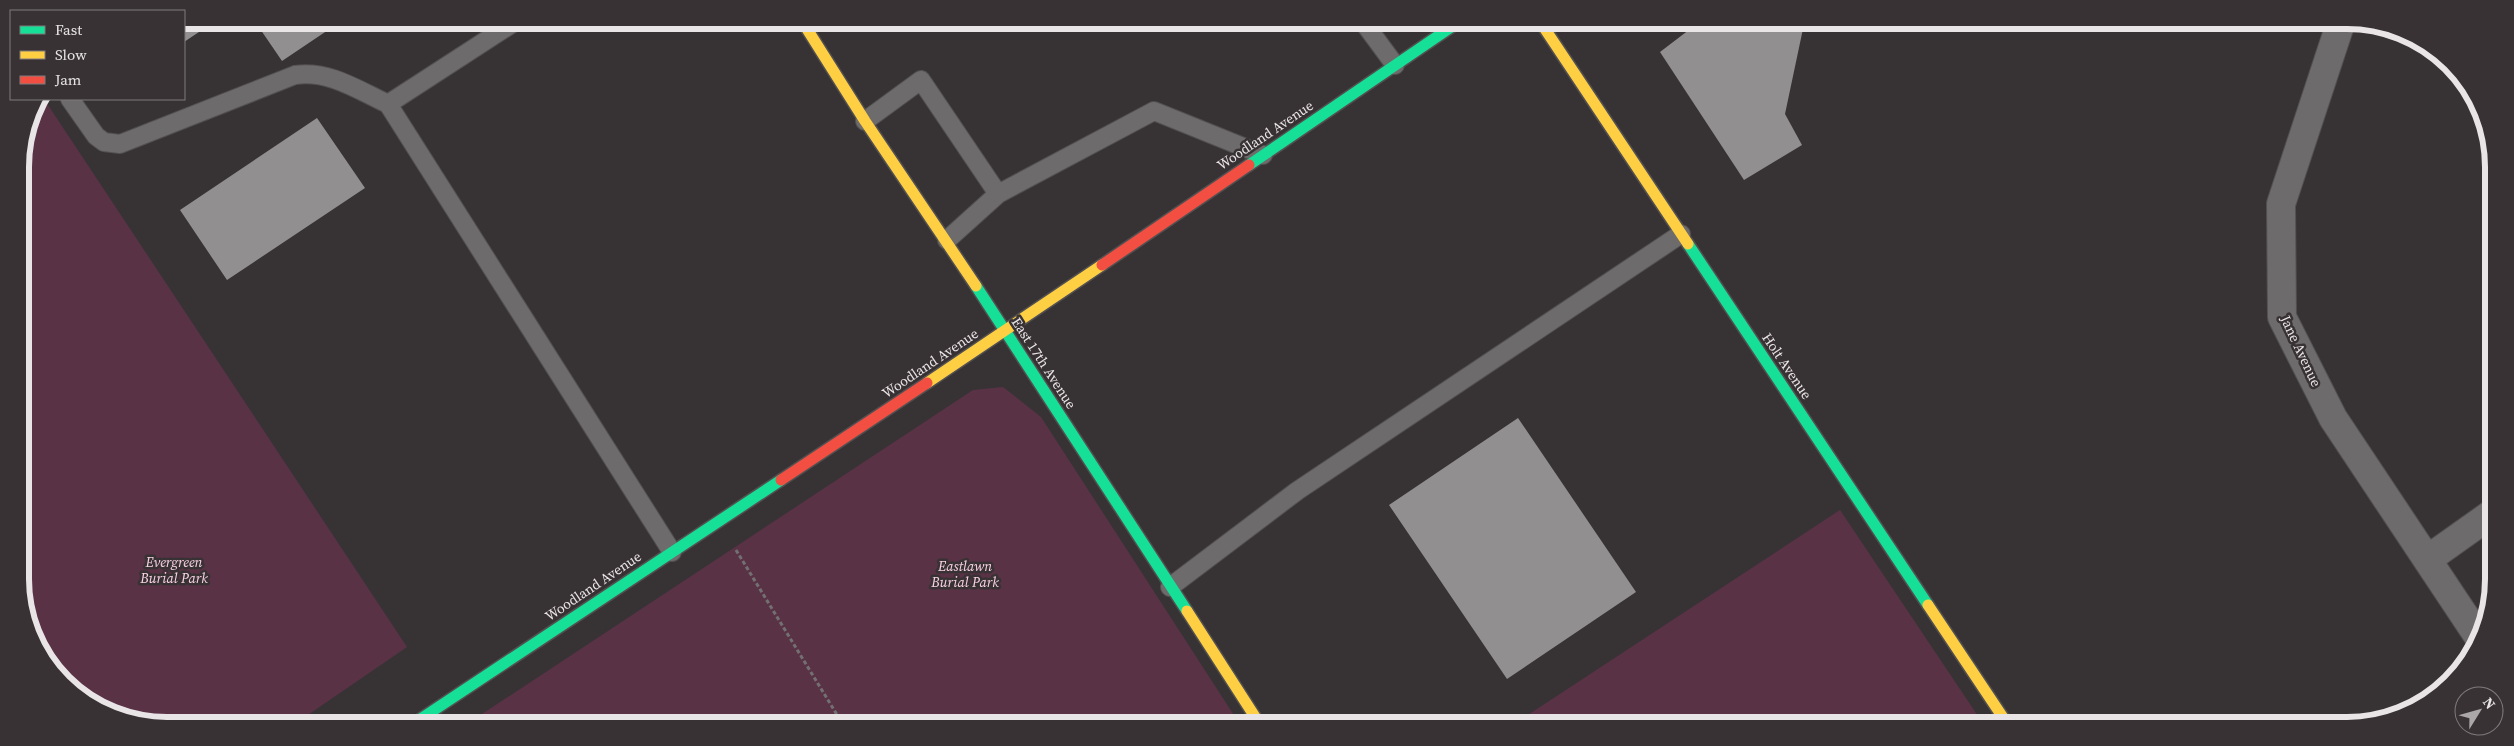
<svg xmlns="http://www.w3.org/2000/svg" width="2514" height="746" viewBox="0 0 2514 746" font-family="'Source Serif 4',serif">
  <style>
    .green { fill: #5a3246 }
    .building { fill: #928f90 }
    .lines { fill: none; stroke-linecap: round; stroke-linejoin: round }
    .lane-casing { stroke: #535051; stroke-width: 20 }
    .street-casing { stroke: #535051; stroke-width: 30 }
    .fast-casing { stroke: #535051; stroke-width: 14 }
    .slow-casing { stroke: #535051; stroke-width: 14 }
    .jam-casing { stroke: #535051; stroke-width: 14 }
    .path { stroke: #727071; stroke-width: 3; stroke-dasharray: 4 2.5; stroke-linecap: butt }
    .lane { stroke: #6e6b6c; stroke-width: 18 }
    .street { stroke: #6e6b6c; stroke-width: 28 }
    .fast { stroke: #16e098; stroke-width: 11 }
    .slow { stroke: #ffcf43; stroke-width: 11 }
    .jam { stroke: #f24e42; stroke-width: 11 }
    .labels { text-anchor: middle; stroke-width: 5; stroke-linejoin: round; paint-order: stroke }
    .street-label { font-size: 14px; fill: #e9e5e7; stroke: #383234 }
    .park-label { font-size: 14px; font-style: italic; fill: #fbd3e5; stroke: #383234 }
    .rim { fill: none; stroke: #e9e5e7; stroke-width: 6 }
  </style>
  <rect width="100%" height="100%" fill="#373335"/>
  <path class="green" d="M 37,99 L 44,99 L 407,647 L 299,721 L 129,721 L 63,683 L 23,608 L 20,157 Z
    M 1003,387 L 1041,417 L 1239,723 L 470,722 L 973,390 Z
    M 1840,510 L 1984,725 L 1514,724 Z"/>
  <path class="building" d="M 184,20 L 217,20 L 184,42 Z
    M 254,20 L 343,20 L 282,61 Z
    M 1698,23 L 1804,24 L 1785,114 L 1802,145 L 1744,180 L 1660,52 Z
    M 317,118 L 365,188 L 227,280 L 180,210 Z
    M 1518,418 L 1636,592 L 1507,679 L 1389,505 Z"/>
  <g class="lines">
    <g class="lane-casing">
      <path id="lane" d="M 516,21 L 388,104 L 672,552
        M 1364,23 L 1395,65
        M 70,99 L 96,136 L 104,142 L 120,144 L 295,75 C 329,70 358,90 388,104
        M 865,121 L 921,80 L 998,194
        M 947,240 L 998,194 L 1154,111 L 1263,155
        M 1170,587 L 1297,491 L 1681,234"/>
    </g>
    <g class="street-casing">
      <path id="street" d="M 2340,25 L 2281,204 L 2282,317 L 2333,418 L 2480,639
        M 2428,559 L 2490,515"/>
    </g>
    <g class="fast-casing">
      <path id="fast" d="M 1249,165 L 1457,23
        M 1688,244 L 1928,605
        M 976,286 L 1187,611
        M 416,722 L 781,480"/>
    </g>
    <g class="slow-casing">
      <path id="slow" d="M 802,21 L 865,121 L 976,286
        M 1541,23 L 1688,244
        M 927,383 L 1102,265
        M 1928,605 L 2008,725
        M 1187,611 L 1259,723"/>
    </g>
    <g class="jam-casing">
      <path id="jam" d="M 1102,265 L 1249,165
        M 781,480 L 927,383"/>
    </g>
    <path class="path" d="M 736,550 L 839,718 L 844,723
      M 824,723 L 839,718"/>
    <use href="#lane" class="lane"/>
    <use href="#street" class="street"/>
    <use href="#fast" class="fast"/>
    <use href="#slow" class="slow"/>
    <use href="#jam" class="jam"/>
  </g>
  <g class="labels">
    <g class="street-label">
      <text transform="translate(1265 135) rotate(-34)" y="5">Woodland Avenue</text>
      <text transform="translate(2301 351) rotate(65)" y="5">Jane Avenue</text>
      <text transform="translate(930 363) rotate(-34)" y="5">Woodland Avenue</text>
      <text transform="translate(1044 363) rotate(57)" y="5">East 17th Avenue</text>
      <text transform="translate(1787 366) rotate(56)" y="5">Holt Avenue</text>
      <text transform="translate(593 586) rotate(-34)" y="5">Woodland Avenue</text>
    </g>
    <g class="park-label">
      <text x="174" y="567">Evergreen<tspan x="174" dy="16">Burial Park</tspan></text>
      <text x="965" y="571">Eastlawn<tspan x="965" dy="16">Burial Park</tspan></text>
    </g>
  </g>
  <path d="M0 0H2514V746H0ZM167 29H2347A138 138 0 0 1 2485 167V579A138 138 0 0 1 2347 717H167A138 138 0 0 1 29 579V167A138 138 0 0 1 167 29Z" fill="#383234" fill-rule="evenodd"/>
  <path class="rim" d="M167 29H2347A138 138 0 0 1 2485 167V579A138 138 0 0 1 2347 717H167A138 138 0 0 1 29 579V167A138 138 0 0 1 167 29Z"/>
  <rect x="10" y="10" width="175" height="90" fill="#383234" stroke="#7f7a7c"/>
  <rect x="20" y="26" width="25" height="8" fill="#16e098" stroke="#7f7a7c"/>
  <text x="55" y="35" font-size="15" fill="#e9e5e7">Fast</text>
  <rect x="20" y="51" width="25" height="8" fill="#ffcf43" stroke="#7f7a7c"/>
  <text x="55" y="60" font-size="15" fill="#e9e5e7">Slow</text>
  <rect x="20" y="76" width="25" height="8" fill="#f24e42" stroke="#7f7a7c"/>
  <text x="55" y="85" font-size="15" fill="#e9e5e7">Jam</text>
  <g transform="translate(2479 711) rotate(53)"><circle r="24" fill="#383234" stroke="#7f7a7c"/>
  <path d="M0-4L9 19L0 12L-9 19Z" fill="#aba7a9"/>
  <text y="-8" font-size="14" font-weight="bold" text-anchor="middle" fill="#e9e5e7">N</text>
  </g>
</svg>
